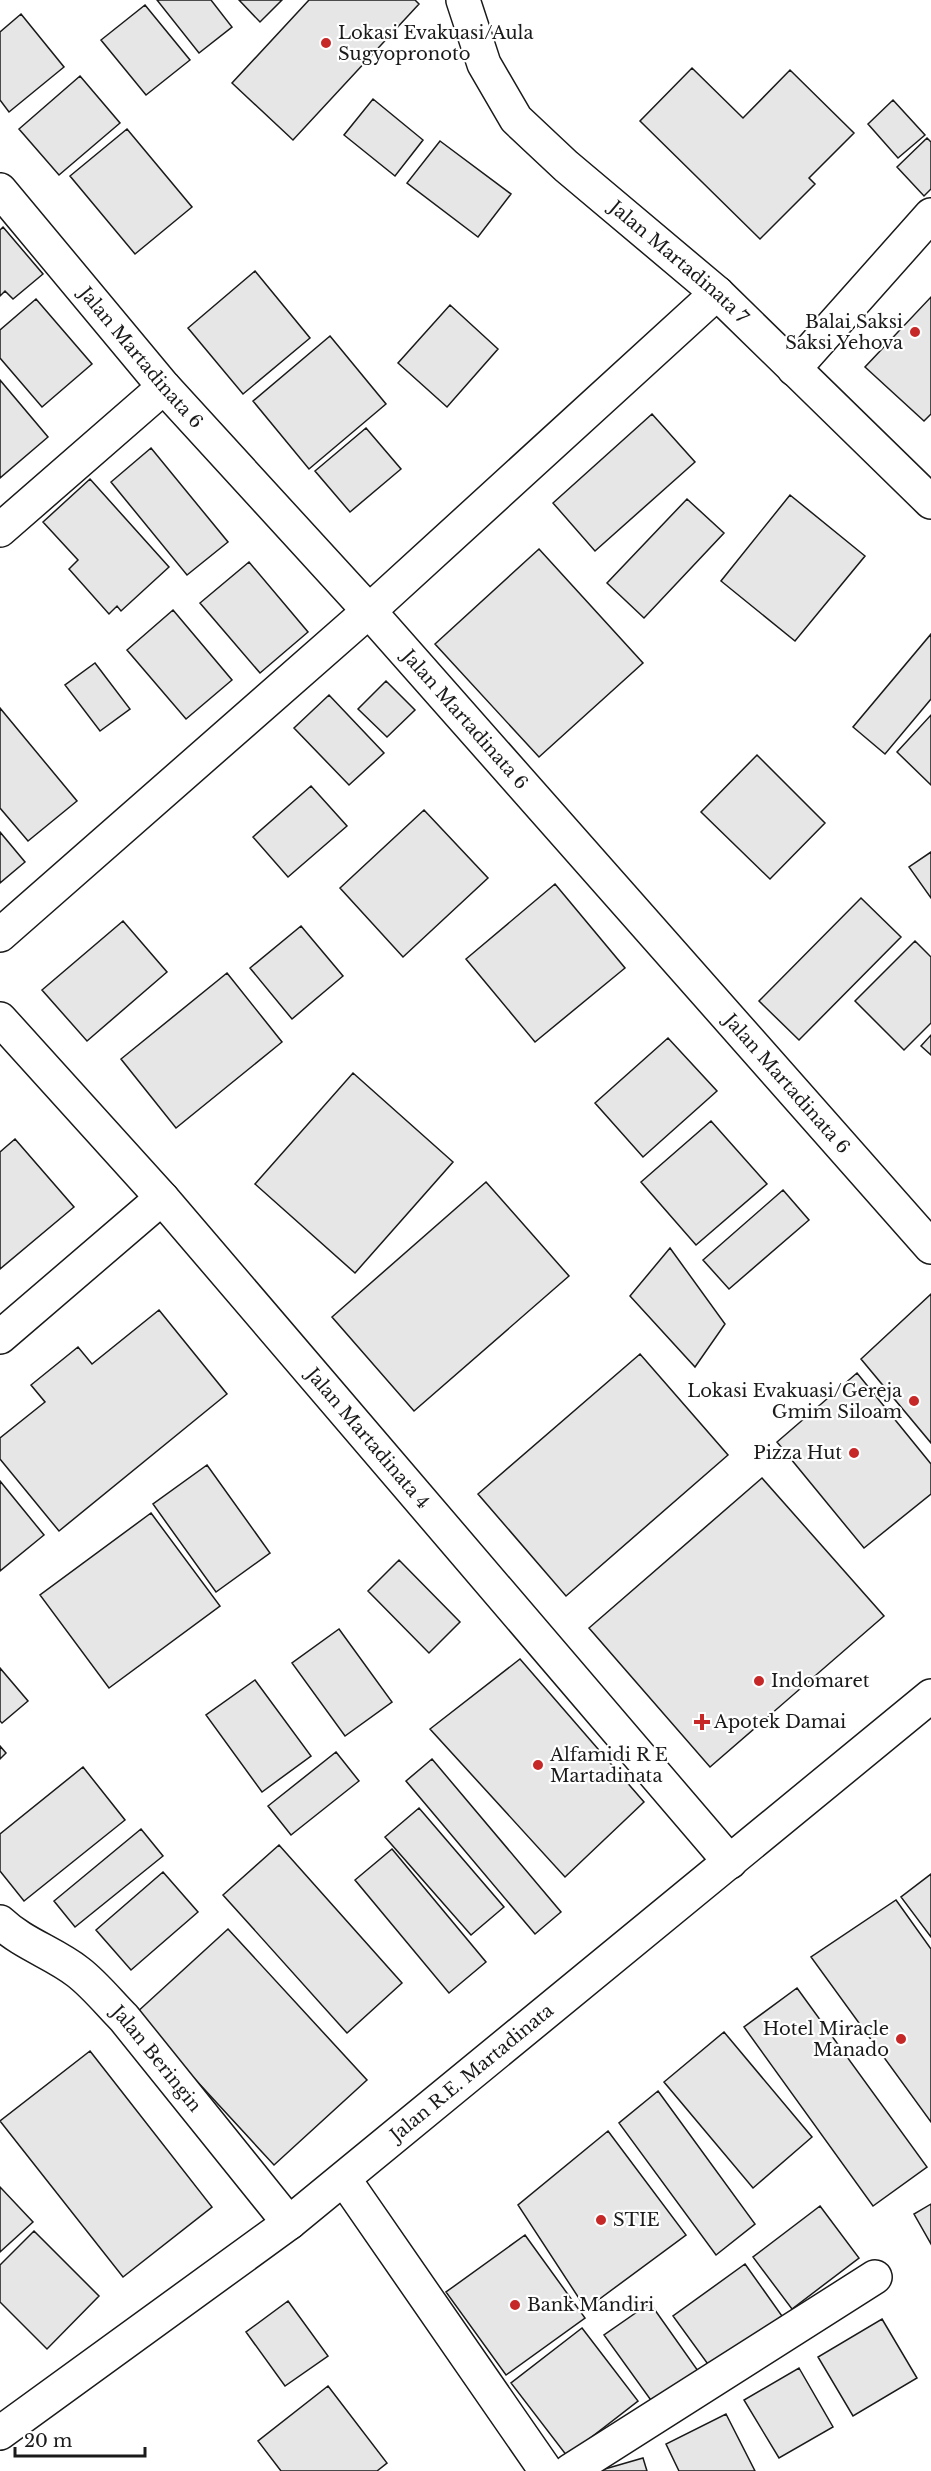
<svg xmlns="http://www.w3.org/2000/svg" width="931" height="2471" viewBox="0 0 931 2471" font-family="'Libre Baskerville',serif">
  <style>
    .building { fill: #e6e6e6; stroke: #1a1a1a; stroke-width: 1.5 }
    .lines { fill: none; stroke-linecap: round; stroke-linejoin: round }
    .minor-casing { stroke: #1a1a1a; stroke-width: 36 }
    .tertiary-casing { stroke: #1a1a1a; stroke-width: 36 }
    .trunk-casing { stroke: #1a1a1a; stroke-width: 36 }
    .minor { stroke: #fff; stroke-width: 33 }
    .tertiary { stroke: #fff; stroke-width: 33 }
    .trunk { stroke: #fff; stroke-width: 33 }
    .poi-dot { fill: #c62828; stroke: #fff; stroke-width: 2 }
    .labels { text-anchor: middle; stroke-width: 4.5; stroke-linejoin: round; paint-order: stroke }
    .poi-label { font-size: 18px; fill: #1a1a1a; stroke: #fff; text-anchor: start }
    .street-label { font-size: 18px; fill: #1a1a1a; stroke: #fff }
  </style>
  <rect width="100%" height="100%" fill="#fff"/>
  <path class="building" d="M 157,0 L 211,0 L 232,27 L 199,53 Z
    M 239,0 L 282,0 L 260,22 Z
    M 309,0 L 415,0 L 419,4 L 293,140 L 232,83 Z
    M 145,5 L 190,60 L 146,95 L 101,40 Z
    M 21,14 L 64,67 L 9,112 L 0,100 L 0,32 Z
    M 692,68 L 743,118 L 790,70 L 854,133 L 809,178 L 815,184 L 760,239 L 640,121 Z
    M 80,76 L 120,123 L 59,175 L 19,129 Z
    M 373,99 L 423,140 L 395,176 L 344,135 Z
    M 893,100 L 925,135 L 898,158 L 868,124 Z
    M 127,129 L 192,207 L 135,254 L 70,176 Z
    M 927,138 L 931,142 L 931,189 L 924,196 L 897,167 Z
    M 440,141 L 511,194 L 478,237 L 407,183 Z
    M 3,227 L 43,274 L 13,299 L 5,291 L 0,296 L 0,230 Z
    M 255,271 L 310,338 L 243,394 L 188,328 Z
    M 931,297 L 931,414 L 924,421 L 865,367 Z
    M 36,299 L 92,364 L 42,407 L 0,358 L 0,330 Z
    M 450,305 L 498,349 L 447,407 L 398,363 Z
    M 330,336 L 386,404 L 309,469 L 253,401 Z
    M 0,380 L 48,437 L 0,478 Z
    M 652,414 L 695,462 L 595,551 L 553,503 Z
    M 366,428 L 401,469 L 350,512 L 315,471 Z
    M 151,448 L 228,542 L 187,575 L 111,482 Z
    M 90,479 L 169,567 L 121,611 L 117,606 L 109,614 L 69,569 L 78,560 L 43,522 Z
    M 790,495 L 865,556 L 795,641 L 721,581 Z
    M 687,499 L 724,533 L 644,618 L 607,583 Z
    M 539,549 L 643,663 L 539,757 L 435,644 Z
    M 249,562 L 308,632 L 260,673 L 200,603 Z
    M 173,610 L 232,680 L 186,719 L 127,650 Z
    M 931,634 L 931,699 L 885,754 L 853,727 Z
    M 95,663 L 130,709 L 100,731 L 65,685 Z
    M 386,681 L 415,710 L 387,737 L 358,709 Z
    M 329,695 L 384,753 L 349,785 L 294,728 Z
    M 0,708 L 77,801 L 28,841 L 0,808 Z
    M 931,715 L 931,785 L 897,752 Z
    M 757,755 L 825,823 L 770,879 L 701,812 Z
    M 311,786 L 347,826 L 288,877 L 253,837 Z
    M 424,810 L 488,878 L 403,957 L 340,888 Z
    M 0,832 L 25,862 L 0,883 Z
    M 931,852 L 931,898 L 909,867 Z
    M 555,884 L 625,968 L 535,1042 L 466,959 Z
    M 861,898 L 901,937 L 799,1040 L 759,1001 Z
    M 123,921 L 167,972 L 87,1041 L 42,990 Z
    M 301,926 L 343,976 L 292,1019 L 250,968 Z
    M 915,941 L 931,957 L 931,1023 L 904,1050 L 855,1001 Z
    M 227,973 L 282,1042 L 176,1128 L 121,1059 Z
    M 931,1035 L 931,1055 L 921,1046 Z
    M 668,1038 L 717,1091 L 643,1157 L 595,1103 Z
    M 353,1073 L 453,1162 L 355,1273 L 255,1184 Z
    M 711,1121 L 767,1184 L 696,1245 L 641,1182 Z
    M 15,1139 L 74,1207 L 0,1269 L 0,1152 Z
    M 486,1182 L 569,1276 L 414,1411 L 332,1317 Z
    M 783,1190 L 809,1220 L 729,1289 L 703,1260 Z
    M 670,1248 L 725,1324 L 695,1367 L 630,1296 Z
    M 931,1294 L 931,1443 L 861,1359 Z
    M 159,1310 L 227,1394 L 59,1531 L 0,1459 L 0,1438 L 45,1402 L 31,1385 L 78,1347 L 92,1364 Z
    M 640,1354 L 728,1455 L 566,1596 L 478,1494 Z
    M 857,1373 L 931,1464 L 931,1494 L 864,1548 L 777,1442 Z
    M 207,1465 L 270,1553 L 216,1592 L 153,1504 Z
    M 762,1478 L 884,1616 L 710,1767 L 589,1628 Z
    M 0,1481 L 44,1535 L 0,1571 Z
    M 151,1513 L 220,1606 L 109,1688 L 40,1595 Z
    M 399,1560 L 460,1622 L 429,1653 L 368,1591 Z
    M 339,1629 L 392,1702 L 345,1736 L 292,1663 Z
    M 520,1659 L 644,1802 L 565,1877 L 430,1729 Z
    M 0,1668 L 28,1701 L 2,1723 L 0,1721 Z
    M 255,1680 L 311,1756 L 262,1792 L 206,1715 Z
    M 0,1746 L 6,1753 L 0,1759 Z
    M 336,1752 L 359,1781 L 291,1835 L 268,1806 Z
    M 432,1759 L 561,1912 L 535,1934 L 406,1781 Z
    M 83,1767 L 125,1820 L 24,1901 L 0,1871 L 0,1834 Z
    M 419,1808 L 504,1907 L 471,1935 L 385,1837 Z
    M 141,1829 L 163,1856 L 75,1927 L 54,1901 Z
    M 279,1845 L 402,1983 L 347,2033 L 223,1895 Z
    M 392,1849 L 486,1962 L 449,1993 L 355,1880 Z
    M 163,1872 L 198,1912 L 131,1970 L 96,1930 Z
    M 931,1874 L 931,1937 L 901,1897 Z
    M 896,1900 L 931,1949 L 931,2122 L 811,1957 Z
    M 228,1929 L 367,2080 L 274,2165 L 135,2014 Z
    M 797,1988 L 927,2167 L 873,2206 L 744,2027 Z
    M 724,2032 L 812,2137 L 753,2188 L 664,2082 Z
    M 90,2051 L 212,2207 L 123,2277 L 0,2121 Z
    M 658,2091 L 755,2224 L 716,2255 L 619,2123 Z
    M 608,2131 L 686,2235 L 586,2309 L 518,2205 Z
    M 0,2187 L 33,2222 L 0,2252 Z
    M 931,2204 L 931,2244 L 914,2214 Z
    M 820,2206 L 859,2258 L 792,2309 L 753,2257 Z
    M 34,2231 L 99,2296 L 47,2349 L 0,2302 L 0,2265 Z
    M 525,2235 L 585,2318 L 506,2375 L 446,2292 Z
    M 745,2264 L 782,2316 L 710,2367 L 673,2316 Z
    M 288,2301 L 328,2356 L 285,2386 L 246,2332 Z
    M 650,2303 L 703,2378 L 658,2410 L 604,2335 Z
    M 882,2319 L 917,2378 L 853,2416 L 818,2357 Z
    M 582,2328 L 638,2401 L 567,2456 L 511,2383 Z
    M 799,2368 L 833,2427 L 779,2458 L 744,2400 Z
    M 328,2386 L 387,2463 L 377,2471 L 281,2471 L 258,2441 Z
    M 726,2414 L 755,2471 L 679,2471 L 666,2444 Z
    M 643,2458 L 647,2471 L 598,2471 Z"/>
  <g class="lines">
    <g class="minor-casing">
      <g id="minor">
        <path id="s1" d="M 463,0 L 484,64 L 516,119 L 566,166 L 717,293 L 931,502"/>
        <path id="s2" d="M 0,190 L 164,387 L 369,611 L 931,1247"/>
        <path d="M 794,369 L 931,215"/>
        <path d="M 0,530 L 164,387"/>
        <path d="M 0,935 L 369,611 L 717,293"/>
        <path id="s3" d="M 0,1019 L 162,1198 L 730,1862"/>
        <path d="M 0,1337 L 162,1198"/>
        <path d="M 344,2179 L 546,2471"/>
        <path d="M 570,2471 L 875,2277"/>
      </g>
    </g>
    <g class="tertiary-casing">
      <g id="tertiary">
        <path id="s4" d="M 0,1922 C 23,1944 54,1953 78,1972 C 95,1985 109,2003 124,2018 L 289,2223"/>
      </g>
    </g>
    <g class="trunk-casing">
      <g id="trunk">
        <path id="s5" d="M 0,2433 L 289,2223 L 931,1696"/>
      </g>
    </g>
    <use href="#minor" class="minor"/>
    <use href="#tertiary" class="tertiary"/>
    <use href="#trunk" class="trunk"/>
  </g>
  <g class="poi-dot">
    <circle cx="326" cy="43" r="6"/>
    <circle cx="915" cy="332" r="6"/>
    <circle cx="914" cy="1401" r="6"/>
    <circle cx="854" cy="1453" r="6"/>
    <circle cx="759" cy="1681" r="6"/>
    <path d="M699 1713h6v6h6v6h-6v6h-6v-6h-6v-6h6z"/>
    <circle cx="538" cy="1765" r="6"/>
    <circle cx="901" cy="2039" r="6"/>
    <circle cx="601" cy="2220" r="6"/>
    <circle cx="515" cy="2305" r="6"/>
  </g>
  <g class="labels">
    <g class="poi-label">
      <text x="338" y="39">Lokasi Evakuasi/Aula<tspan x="338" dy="21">Sugyopronoto</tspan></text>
      <text x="903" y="328" text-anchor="end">Balai Saksi<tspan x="903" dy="21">Saksi Yehova</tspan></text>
      <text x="902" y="1397" text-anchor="end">Lokasi Evakuasi/Gereja<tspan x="902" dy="21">Gmim Siloam</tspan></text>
      <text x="842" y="1459" text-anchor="end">Pizza Hut</text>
      <text x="771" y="1687">Indomaret</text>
      <text x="714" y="1728">Apotek Damai</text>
      <text x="550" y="1761">Alfamidi R E<tspan x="550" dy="21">Martadinata</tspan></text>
      <text x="889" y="2035" text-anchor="end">Hotel Miracle<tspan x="889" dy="21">Manado</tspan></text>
      <text x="613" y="2226">STIE</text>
      <text x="527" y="2311">Bank Mandiri</text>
    </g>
    <g class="street-label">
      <text dy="6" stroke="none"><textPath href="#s1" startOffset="348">Jalan Martadinata 7</textPath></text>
      <text dy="6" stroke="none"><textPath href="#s2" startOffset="219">Jalan Martadinata 6</textPath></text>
      <text dy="6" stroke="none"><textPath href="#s2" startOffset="705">Jalan Martadinata 6</textPath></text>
      <text dy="6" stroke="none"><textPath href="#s2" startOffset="1191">Jalan Martadinata 6</textPath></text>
      <text dy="6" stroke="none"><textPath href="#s3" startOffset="558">Jalan Martadinata 4</textPath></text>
      <text dy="6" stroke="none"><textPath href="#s4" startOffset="210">Jalan Beringin</textPath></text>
      <text dy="6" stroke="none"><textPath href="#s5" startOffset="594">Jalan R.E. Martadinata</textPath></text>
    </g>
  </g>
  <path d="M15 2447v9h130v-9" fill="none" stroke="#1a1a1a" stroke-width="3"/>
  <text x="24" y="2447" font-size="18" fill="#1a1a1a" stroke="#ffffff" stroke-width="4.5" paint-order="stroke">20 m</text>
</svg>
